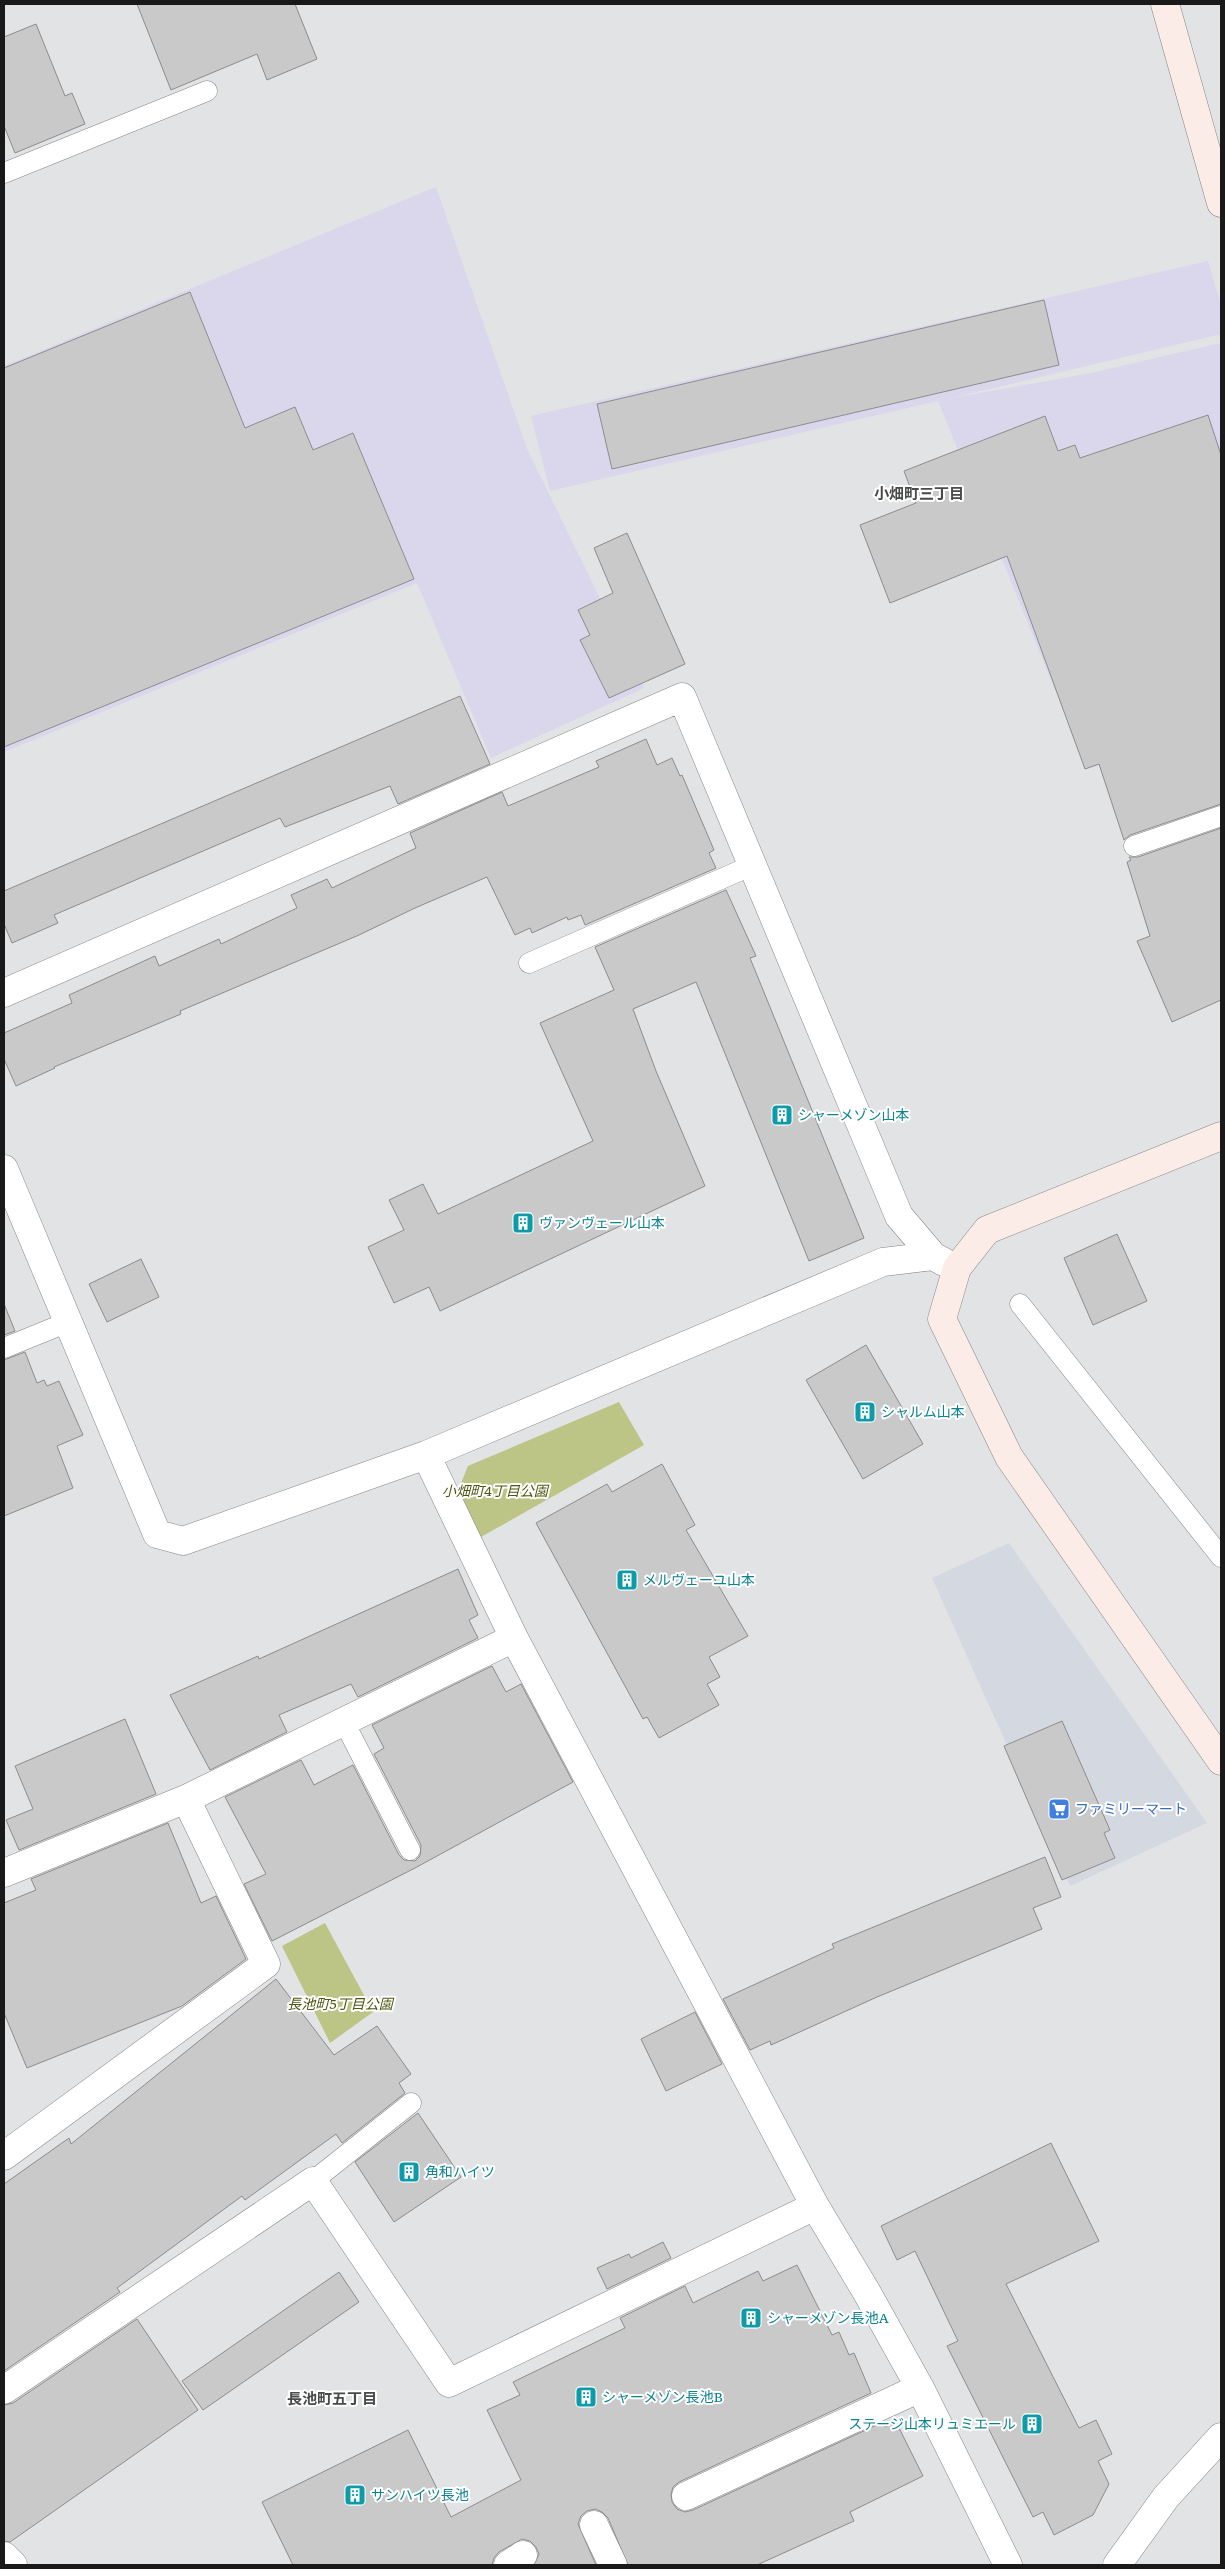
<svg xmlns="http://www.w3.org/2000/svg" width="1225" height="2569" viewBox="0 0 1225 2569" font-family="Literata,'Noto Sans JP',serif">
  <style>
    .built { fill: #d4d8e0 }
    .industrial { fill: #dad6ec }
    .green { fill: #bcc486 }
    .building { fill: #cac9ca; stroke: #8d8c8d }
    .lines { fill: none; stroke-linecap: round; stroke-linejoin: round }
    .lane-casing { stroke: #868788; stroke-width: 21 }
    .street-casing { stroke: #868788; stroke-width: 29 }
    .secondary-casing { stroke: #868788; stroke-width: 29 }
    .lane { stroke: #fff; stroke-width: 20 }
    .street { stroke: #fff; stroke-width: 28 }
    .secondary { stroke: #fcece7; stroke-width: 28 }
    .labels { text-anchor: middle; stroke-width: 4; stroke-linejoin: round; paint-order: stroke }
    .culture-label { font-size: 14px; fill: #0d838f; stroke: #fff; text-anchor: start }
    .park-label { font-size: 14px; font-style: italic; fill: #515613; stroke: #fff }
    .shop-label { font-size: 14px; fill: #366cbe; stroke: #fff; text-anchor: start }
    .neighbourhood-label { font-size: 15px; font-weight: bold; fill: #494a4a; stroke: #fff }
  </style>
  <rect width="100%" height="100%" fill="#e2e3e4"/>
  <path class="built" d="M 1009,1543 L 1207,1823 L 1070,1886 L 932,1578 Z"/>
  <path class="industrial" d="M 436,187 L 527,449 L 644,688 L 491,758 L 417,583 L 4,752 L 4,366 Z
    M 1208,261 L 1221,305 L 1221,334 L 947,399 L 1091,373 L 1221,343 L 1221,726 L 1087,769 L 938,401 L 550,491 L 531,416 Z"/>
  <path class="green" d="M 619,1402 L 644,1445 L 481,1537 L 457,1493 L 468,1466 Z
    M 325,1923 L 373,2012 L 330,2043 L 282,1946 Z"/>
  <path class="building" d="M 137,4 L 295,4 L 317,59 L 267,80 L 257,54 L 171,90 Z
    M 36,24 L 65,96 L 72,93 L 85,124 L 15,153 L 4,126 L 4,37 Z
    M 190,292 L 245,428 L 295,407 L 313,450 L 353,433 L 414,579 L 4,747 L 4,368 Z
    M 1044,300 L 1059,365 L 612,469 L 597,404 Z
    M 1208,415 L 1221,455 L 1221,804 L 1130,835 L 1124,840 L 1099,764 L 1085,769 L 1007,556 L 890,603 L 860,525 L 916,503 L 904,471 L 1045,416 L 1058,451 L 1075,445 L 1080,458 Z
    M 627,533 L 685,664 L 609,698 L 580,640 L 590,635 L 578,610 L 613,593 L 594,548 Z
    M 460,696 L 490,764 L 398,804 L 390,786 L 285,827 L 280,818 L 54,915 L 58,923 L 12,943 L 4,924 L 4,891 Z
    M 646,739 L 657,765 L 672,758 L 680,776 L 682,775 L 714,850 L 709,853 L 716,868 L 585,925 L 581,915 L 568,920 L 567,917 L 532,933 L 530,928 L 515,935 L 487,877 L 415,908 L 359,935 L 180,1011 L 181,1014 L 54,1067 L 55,1068 L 16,1086 L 4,1059 L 4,1033 L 72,1003 L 69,995 L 155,956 L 159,966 L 219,939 L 221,944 L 297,908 L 291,895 L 327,879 L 332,888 L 416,848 L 410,833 L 502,792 L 508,806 L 599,767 L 596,761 Z
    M 1221,828 L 1221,1000 L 1172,1022 L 1137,941 L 1150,936 L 1127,862 L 1131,860 L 1129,857 L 1138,857 Z
    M 726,890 L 756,956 L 750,958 L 864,1238 L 809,1261 L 696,982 L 633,1009 L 656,1071 L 705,1186 L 440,1311 L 429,1287 L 394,1303 L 368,1247 L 404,1230 L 389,1200 L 423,1184 L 438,1214 L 593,1141 L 540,1023 L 614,990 L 595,947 Z
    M 1117,1234 L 1147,1301 L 1093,1325 L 1064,1258 Z
    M 141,1259 L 159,1297 L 107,1322 L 89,1284 Z
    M 4,1304 L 15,1331 L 4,1335 Z
    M 866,1345 L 923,1444 L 863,1479 L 806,1380 Z
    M 25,1352 L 37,1383 L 44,1380 L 47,1386 L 59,1381 L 83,1435 L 57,1446 L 73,1488 L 4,1516 L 4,1360 Z
    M 662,1464 L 695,1525 L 686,1530 L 748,1636 L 709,1657 L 720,1677 L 707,1684 L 719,1705 L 659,1738 L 647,1717 L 643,1719 L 536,1523 L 607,1484 L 612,1492 Z
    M 458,1569 L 478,1615 L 469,1620 L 478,1638 L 358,1697 L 351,1684 L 279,1715 L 287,1732 L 210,1770 L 170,1695 L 258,1656 L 259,1659 Z
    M 492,1666 L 506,1692 L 521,1684 L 573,1782 L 415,1868 L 272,1941 L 244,1884 L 266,1874 L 225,1797 L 301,1760 L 314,1785 L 353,1765 L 399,1855 L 404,1860 L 415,1861 L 420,1856 L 421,1845 L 374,1754 L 384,1748 L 372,1725 Z
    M 125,1719 L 156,1794 L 19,1850 L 6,1820 L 33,1809 L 15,1766 Z
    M 1062,1721 L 1110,1830 L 1104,1833 L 1115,1858 L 1062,1880 L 1004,1746 Z
    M 168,1823 L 201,1903 L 216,1896 L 246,1959 L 182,2006 L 27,2068 L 4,2013 L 4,1903 L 36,1890 L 31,1879 Z
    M 1045,1857 L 1061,1897 L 1033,1908 L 1042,1929 L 877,1997 L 771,2045 L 770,2041 L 750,2050 L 723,1999 L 834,1948 L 832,1944 Z
    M 276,1979 L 334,2055 L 377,2026 L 411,2074 L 399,2083 L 405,2093 L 342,2143 L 336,2134 L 245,2200 L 242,2196 L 117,2288 L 120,2292 L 4,2371 L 4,2184 L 69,2138 L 71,2144 Z
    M 695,2012 L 722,2064 L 666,2091 L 641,2039 Z
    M 418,2113 L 461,2177 L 394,2222 L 355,2162 Z
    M 1051,2143 L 1099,2241 L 1006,2284 L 1079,2428 L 1096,2420 L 1112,2454 L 1098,2461 L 1109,2484 L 1093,2515 L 1054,2535 L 1043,2512 L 1033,2517 L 947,2346 L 958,2341 L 915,2251 L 897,2260 L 881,2226 Z
    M 663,2242 L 671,2258 L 607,2289 L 597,2268 L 629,2254 L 631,2258 Z
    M 797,2265 L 832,2335 L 839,2332 L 849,2355 L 854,2353 L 871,2393 L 679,2482 L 673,2487 L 671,2494 L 672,2502 L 677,2509 L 685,2512 L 693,2510 L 883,2422 L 885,2427 L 896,2422 L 923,2476 L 850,2512 L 854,2521 L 757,2565 L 628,2565 L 608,2518 L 602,2512 L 595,2509 L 587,2511 L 581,2516 L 578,2524 L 596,2565 L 534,2565 L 539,2554 L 536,2547 L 530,2541 L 522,2539 L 499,2552 L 494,2558 L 492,2565 L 293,2565 L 262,2502 L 408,2430 L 451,2517 L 521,2480 L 487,2410 L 520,2395 L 513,2382 L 625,2328 L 620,2318 L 685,2286 L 693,2303 L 758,2271 L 763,2281 Z
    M 339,2272 L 359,2302 L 203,2410 L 182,2381 Z
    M 137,2319 L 198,2410 L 10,2542 L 4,2541 L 4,2405 L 13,2403 Z"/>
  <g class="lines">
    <g class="lane-casing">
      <path id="lane" d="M 4,173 L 207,91
        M 1134,846 L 1221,816
        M 529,963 L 753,865
        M 1020,1304 L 1221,1557
        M 4,1348 L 68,1322
        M 344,1722 L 410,1850
        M 313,2181 L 411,2103"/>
    </g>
    <g class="street-casing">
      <path id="street" d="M 4,993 L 682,697 L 899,1216 L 933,1256
        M 4,1169 L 157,1534 L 183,1541 L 426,1455 L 883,1262 L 933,1256 L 944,1262
        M 426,1455 L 514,1638 L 815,2206 L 866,2291 L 920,2388 L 1008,2565
        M 4,1873 L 186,1799 L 514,1638
        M 4,2156 L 266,1964 L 186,1799
        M 4,2390 L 313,2181 L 449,2383 L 815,2206
        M 686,2496 L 920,2388
        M 594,2525 L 613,2565
        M 4,2556 L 13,2565
        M 508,2565 L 523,2555
        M 1117,2565 L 1166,2497 L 1221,2437"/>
    </g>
    <g class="secondary-casing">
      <path id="secondary" d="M 1165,4 L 1221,203
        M 1221,1136 L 987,1230 L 957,1268 L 942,1319 L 1009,1457 L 1221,1761"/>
    </g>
    <use href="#lane" class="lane"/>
    <use href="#street" class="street"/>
    <use href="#secondary" class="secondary"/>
  </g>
  <defs>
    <g id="building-square" transform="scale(1.125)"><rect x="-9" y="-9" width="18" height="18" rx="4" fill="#0f9aa8" stroke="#fff"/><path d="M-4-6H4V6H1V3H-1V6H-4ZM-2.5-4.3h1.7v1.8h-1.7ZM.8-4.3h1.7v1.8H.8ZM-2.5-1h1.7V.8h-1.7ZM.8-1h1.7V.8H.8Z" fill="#fff"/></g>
    <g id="supermarket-square" transform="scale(1.125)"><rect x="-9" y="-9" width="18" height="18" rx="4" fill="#3f7fe0" stroke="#fff"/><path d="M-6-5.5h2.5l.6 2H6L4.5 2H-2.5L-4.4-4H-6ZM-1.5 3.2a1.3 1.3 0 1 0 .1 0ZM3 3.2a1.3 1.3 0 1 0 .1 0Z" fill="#fff"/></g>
  </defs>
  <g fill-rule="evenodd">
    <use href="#building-square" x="782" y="1115"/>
    <use href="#building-square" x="523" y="1223"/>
    <use href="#building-square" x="865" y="1412"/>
    <use href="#building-square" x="627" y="1580"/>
    <use href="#supermarket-square" x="1059" y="1809"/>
    <use href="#building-square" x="409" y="2172"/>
    <use href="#building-square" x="751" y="2318"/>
    <use href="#building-square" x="586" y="2397"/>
    <use href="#building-square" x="1032" y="2424"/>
    <use href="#building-square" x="355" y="2495"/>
  </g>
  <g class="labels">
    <g class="culture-label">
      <text x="798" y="1120">シャーメゾン山本</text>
      <text x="539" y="1228">ヴァンヴェール山本</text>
      <text x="881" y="1417">シャルム山本</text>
      <text x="643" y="1585">メルヴェーユ山本</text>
      <text x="425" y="2177">角和ハイツ</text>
      <text x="767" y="2323">シャーメゾン長池A</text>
      <text x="602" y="2402">シャーメゾン長池B</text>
      <text x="1016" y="2429" text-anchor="end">ステージ山本リュミエール</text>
      <text x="371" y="2500">サンハイツ長池</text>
    </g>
    <g class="park-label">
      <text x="495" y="1496">小畑町4丁目公園</text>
      <text x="340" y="2009">長池町5丁目公園</text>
    </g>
    <g class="shop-label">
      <text x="1075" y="1814">ファミリーマート</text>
    </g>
    <g class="neighbourhood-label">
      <text x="919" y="499">小畑町三丁目</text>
      <text x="332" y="2404">長池町五丁目</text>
    </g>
  </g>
  <rect width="1225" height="2569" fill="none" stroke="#19191a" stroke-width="10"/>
</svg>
